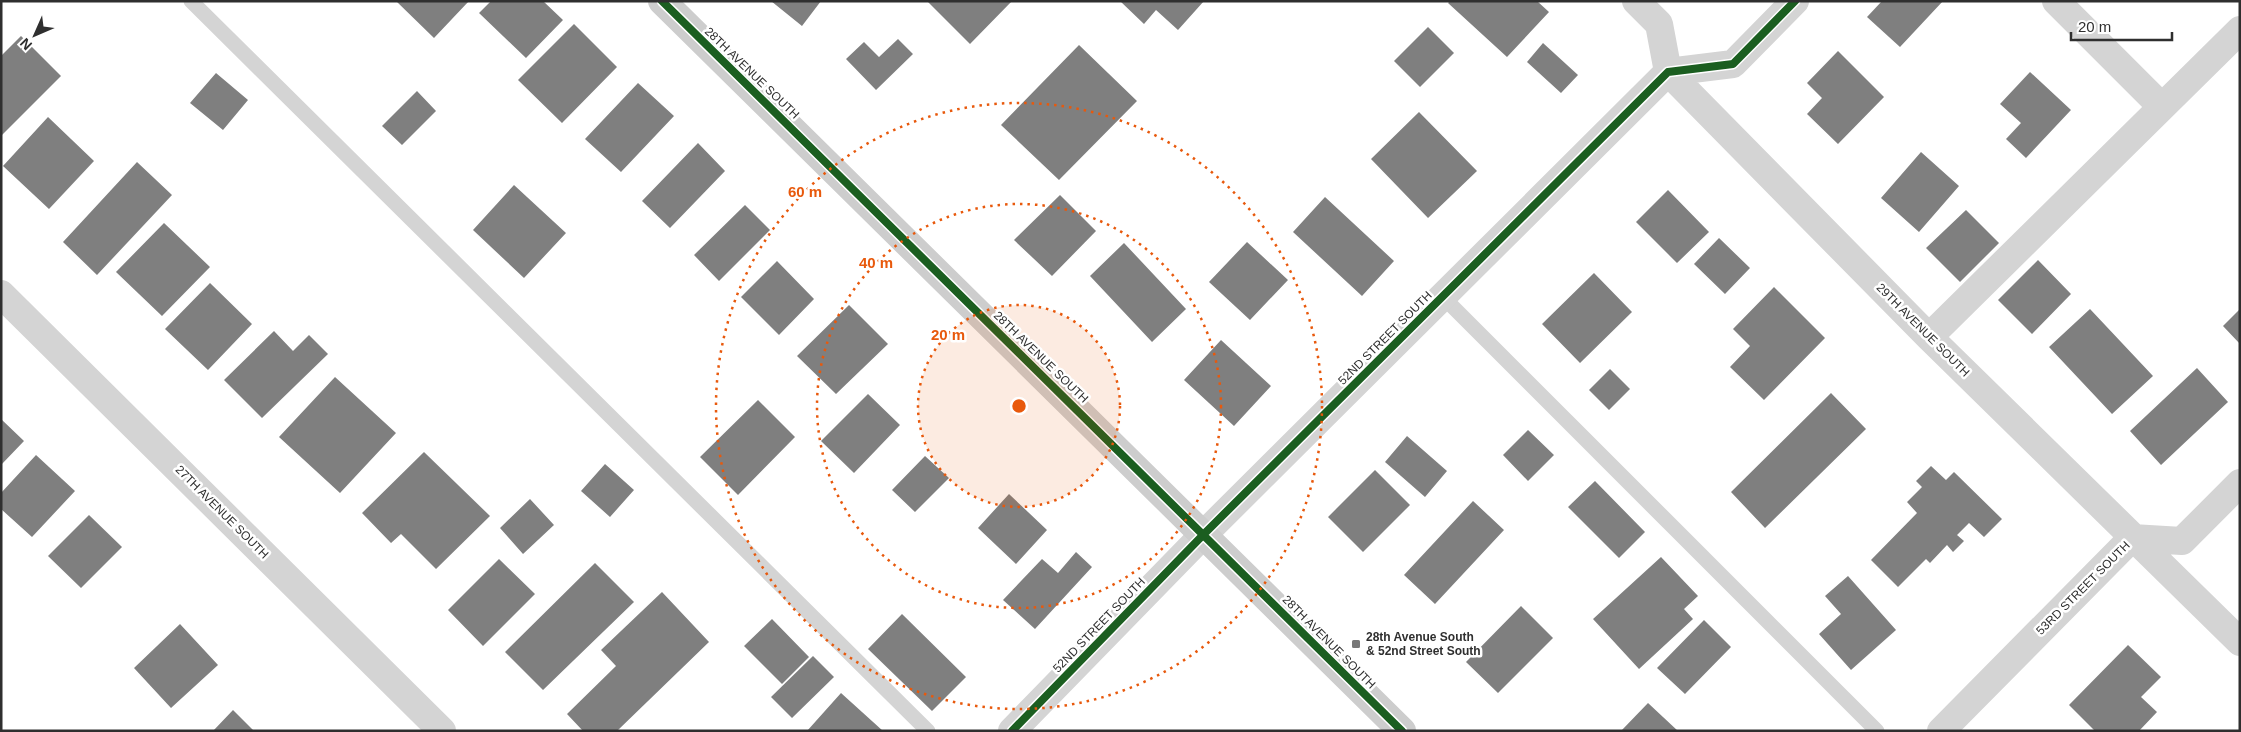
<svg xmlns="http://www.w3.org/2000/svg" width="2241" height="732" viewBox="0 0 2241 732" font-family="Helvetica,sans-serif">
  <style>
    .building { fill: #7f7f7f }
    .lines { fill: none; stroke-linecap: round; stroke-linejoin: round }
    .lane { stroke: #d4d4d4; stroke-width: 15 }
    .street { stroke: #d4d4d4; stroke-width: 28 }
    .secondary { stroke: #cdcdcd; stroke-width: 28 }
    .cycleway-casing { stroke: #fff; stroke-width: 11 }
    .cycleway { stroke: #1b5e20; stroke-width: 8 }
    .ring { fill: none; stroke: #e8590c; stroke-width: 2.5; stroke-dasharray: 2.5 5 }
    .poi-dot { fill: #787878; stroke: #fff; stroke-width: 2 }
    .labels { text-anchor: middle; stroke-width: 5; stroke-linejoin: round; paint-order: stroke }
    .street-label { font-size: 12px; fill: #2f2f2f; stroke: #fff }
    .poi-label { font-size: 12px; font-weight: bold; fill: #2f2f2f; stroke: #fff; text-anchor: start }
    .centre { fill: #e8590c; stroke: #fff; stroke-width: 2.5 }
    .ring-label { font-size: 15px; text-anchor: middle; font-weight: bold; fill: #e8590c; stroke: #fff; stroke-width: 5; stroke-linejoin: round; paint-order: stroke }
  </style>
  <rect width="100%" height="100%" fill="#fff"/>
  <path class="building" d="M 396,1 L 469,1 L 434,38 Z
    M 491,1 L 543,1 L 563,20 L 526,58 L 479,13 Z
    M 771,1 L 821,1 L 802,26 Z
    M 927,1 L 1012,1 L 970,44 Z
    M 1120,1 L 1204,1 L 1178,30 L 1156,10 L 1144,24 Z
    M 1450,1 L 1537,1 L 1549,12 L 1507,57 L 1448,3 Z
    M 1882,1 L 1943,1 L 1900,47 L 1867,17 Z
    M 574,24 L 617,67 L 562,123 L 518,80 Z
    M 1428,27 L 1454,53 L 1420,87 L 1394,61 Z
    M 21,36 L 61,76 L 1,136 L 1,56 Z
    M 898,39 L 913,54 L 876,90 L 846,59 L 864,42 L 879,57 Z
    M 1543,43 L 1578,75 L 1561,93 L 1527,62 Z
    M 1079,45 L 1137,101 L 1059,180 L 1001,125 Z
    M 1838,51 L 1884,97 L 1838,144 L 1807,114 L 1822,98 L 1807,83 Z
    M 2030,72 L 2071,110 L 2026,158 L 2006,139 L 2021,123 L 2000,104 Z
    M 216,73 L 248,100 L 223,130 L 190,103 Z
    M 638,83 L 674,116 L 621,172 L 585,139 Z
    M 417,91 L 436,111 L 402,145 L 382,126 Z
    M 1419,112 L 1477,171 L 1428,218 L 1371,159 Z
    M 48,117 L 94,161 L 49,209 L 3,166 Z
    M 698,143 L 725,171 L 670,228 L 642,201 Z
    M 1921,152 L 1959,186 L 1919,232 L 1881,198 Z
    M 137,162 L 172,195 L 97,275 L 63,242 Z
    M 514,185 L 566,233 L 524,278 L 473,230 Z
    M 1668,190 L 1709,232 L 1677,263 L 1636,222 Z
    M 1060,195 L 1096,231 L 1052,276 L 1014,240 Z
    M 1325,197 L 1394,261 L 1362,296 L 1293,232 Z
    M 745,205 L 770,230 L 719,281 L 694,255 Z
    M 1966,210 L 1999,243 L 1960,282 L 1926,248 Z
    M 164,223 L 210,267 L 162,316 L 116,272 Z
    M 1719,238 L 1750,268 L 1725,294 L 1694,264 Z
    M 1247,242 L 1288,280 L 1250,320 L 1209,282 Z
    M 1124,243 L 1186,309 L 1152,342 L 1090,276 Z
    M 2038,260 L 2071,294 L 2032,334 L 1998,300 Z
    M 777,261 L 814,299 L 779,335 L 741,297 Z
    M 1594,273 L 1632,312 L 1580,363 L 1542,324 Z
    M 210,283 L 252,324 L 208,370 L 165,329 Z
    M 1774,287 L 1825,338 L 1764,400 L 1730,367 L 1750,346 L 1733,329 Z
    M 849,305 L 888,344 L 836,394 L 797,356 Z
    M 2090,309 L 2153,376 L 2112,414 L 2049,347 Z
    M 2240,309 L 2240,344 L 2223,326 Z
    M 274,331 L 293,351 L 309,335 L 328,354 L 262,418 L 224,380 Z
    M 1221,340 L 1271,386 L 1234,426 L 1184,380 Z
    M 2197,368 L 2228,402 L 2161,465 L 2130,431 Z
    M 1610,369 L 1630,389 L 1609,410 L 1589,390 Z
    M 335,377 L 396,433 L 340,493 L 279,437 Z
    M 1831,393 L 1866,429 L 1765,528 L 1731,492 Z
    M 868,394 L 900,425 L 854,473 L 821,441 Z
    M 758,400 L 795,437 L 738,495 L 700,457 Z
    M 1,419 L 24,441 L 1,465 Z
    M 1528,430 L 1554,455 L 1528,481 L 1503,455 Z
    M 1407,436 L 1447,471 L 1425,497 L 1385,462 Z
    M 424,452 L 490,516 L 436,569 L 401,534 L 391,543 L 362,513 Z
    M 36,455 L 75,491 L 32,537 L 1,509 L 1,493 Z
    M 925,456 L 949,478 L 915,512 L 892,490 Z
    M 605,464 L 634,490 L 610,517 L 581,491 Z
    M 1931,466 L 1946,480 L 1954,472 L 2002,519 L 1984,537 L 1969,523 L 1957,535 L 1964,541 L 1953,552 L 1947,545 L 1930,563 L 1926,559 L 1898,587 L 1871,560 L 1917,513 L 1907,502 L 1922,487 L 1916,481 Z
    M 1375,470 L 1410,505 L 1363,552 L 1328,517 Z
    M 1595,481 L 1645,532 L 1619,558 L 1568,507 Z
    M 1009,494 L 1047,530 L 1016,564 L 978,528 Z
    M 530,499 L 554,525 L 523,554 L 500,528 Z
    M 1473,501 L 1504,530 L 1435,604 L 1404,575 Z
    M 89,515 L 122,547 L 81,588 L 48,556 Z
    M 1076,552 L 1092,567 L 1035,629 L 1003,600 L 1042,559 L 1058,573 Z
    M 1661,557 L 1698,596 L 1684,609 L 1693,619 L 1639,669 L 1593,619 Z
    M 499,559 L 535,594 L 483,646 L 448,610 Z
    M 595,563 L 634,602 L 543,690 L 505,652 Z
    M 1848,576 L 1896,630 L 1851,670 L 1819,634 L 1841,614 L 1825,596 Z
    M 662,592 L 709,642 L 617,731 L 583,731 L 567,714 L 616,666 L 601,650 Z
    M 1521,606 L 1553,638 L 1498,693 L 1466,662 Z
    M 902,614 L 966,677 L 932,711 L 868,649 Z
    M 772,619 L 809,657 L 782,684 L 744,646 Z
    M 1704,620 L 1731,647 L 1685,694 L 1657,668 Z
    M 180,624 L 218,665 L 171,708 L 134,668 Z
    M 2128,645 L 2161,677 L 2141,697 L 2157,712 L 2139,731 L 2095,731 L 2069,705 Z
    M 813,656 L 834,677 L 792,718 L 771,697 Z
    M 841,693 L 883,731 L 807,731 Z
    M 1648,703 L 1678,731 L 1621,731 Z
    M 233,710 L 254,731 L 213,731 Z"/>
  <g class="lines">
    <path class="lane" d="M 191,1 L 928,731
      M 1442,296 L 1877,731"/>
    <path class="street" d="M 1636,1 L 1659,24 L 1668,72 L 1929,337 L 2240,642
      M 2056,1 L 2162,107
      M 1,294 L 442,731
      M 1929,337 L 2240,30
      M 1012,731 L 1204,534 L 1668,72 L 1733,64 L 1795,1
      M 1941,731 L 2132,538 L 2182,541 L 2240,483"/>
    <path class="secondary" d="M 662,1 L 1402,731"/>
    <g class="cycleway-casing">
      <path id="cycleway" d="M 662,1 L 1402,731
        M 1012,731 L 1204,534 L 1668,72 L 1733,64 L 1795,1"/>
    </g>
    <use href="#cycleway" class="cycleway"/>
  </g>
  <circle cx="1019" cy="406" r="101" fill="#e8590c" fill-opacity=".12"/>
  <g class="ring">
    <circle cx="1019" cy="406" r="101"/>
    <circle cx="1019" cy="406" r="202"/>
    <circle cx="1019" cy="406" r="303"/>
  </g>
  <rect class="poi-dot" x="1351" y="639" width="10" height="10" rx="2.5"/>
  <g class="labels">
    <g class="street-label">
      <text transform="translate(752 73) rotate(44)" y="4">28TH AVENUE SOUTH</text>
      <text transform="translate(1923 330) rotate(45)" y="4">29TH AVENUE SOUTH</text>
      <text transform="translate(1385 338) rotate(-45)" y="4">52ND STREET SOUTH</text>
      <text transform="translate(1041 357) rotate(44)" y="4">28TH AVENUE SOUTH</text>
      <text transform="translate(222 512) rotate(45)" y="4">27TH AVENUE SOUTH</text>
      <text transform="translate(2083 588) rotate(-45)" y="4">53RD STREET SOUTH</text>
      <text transform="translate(1099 625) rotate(-46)" y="4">52ND STREET SOUTH</text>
      <text transform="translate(1329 642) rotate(45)" y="4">28TH AVENUE SOUTH</text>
    </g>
    <g class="poi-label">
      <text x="1366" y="641">28th Avenue South<tspan x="1366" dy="14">&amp; 52nd Street South</tspan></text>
    </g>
  </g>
  <circle cx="1019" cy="406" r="8" class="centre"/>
  <g class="ring-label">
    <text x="805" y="197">60 m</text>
    <text x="876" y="268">40 m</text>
    <text x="948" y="340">20 m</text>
  </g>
  <rect width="2241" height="732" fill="none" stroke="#2f2f2f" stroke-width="5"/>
  <g transform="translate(35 35) rotate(225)" stroke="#ffffff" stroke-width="4" paint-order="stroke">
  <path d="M0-4L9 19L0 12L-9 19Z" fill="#2f2f2f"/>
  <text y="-8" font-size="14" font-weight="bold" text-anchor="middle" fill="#2f2f2f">N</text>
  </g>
  <path d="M2071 32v8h101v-8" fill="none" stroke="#2f2f2f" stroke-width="2.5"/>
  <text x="2078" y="32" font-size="15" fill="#2f2f2f" stroke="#ffffff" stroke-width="4" paint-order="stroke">20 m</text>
</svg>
